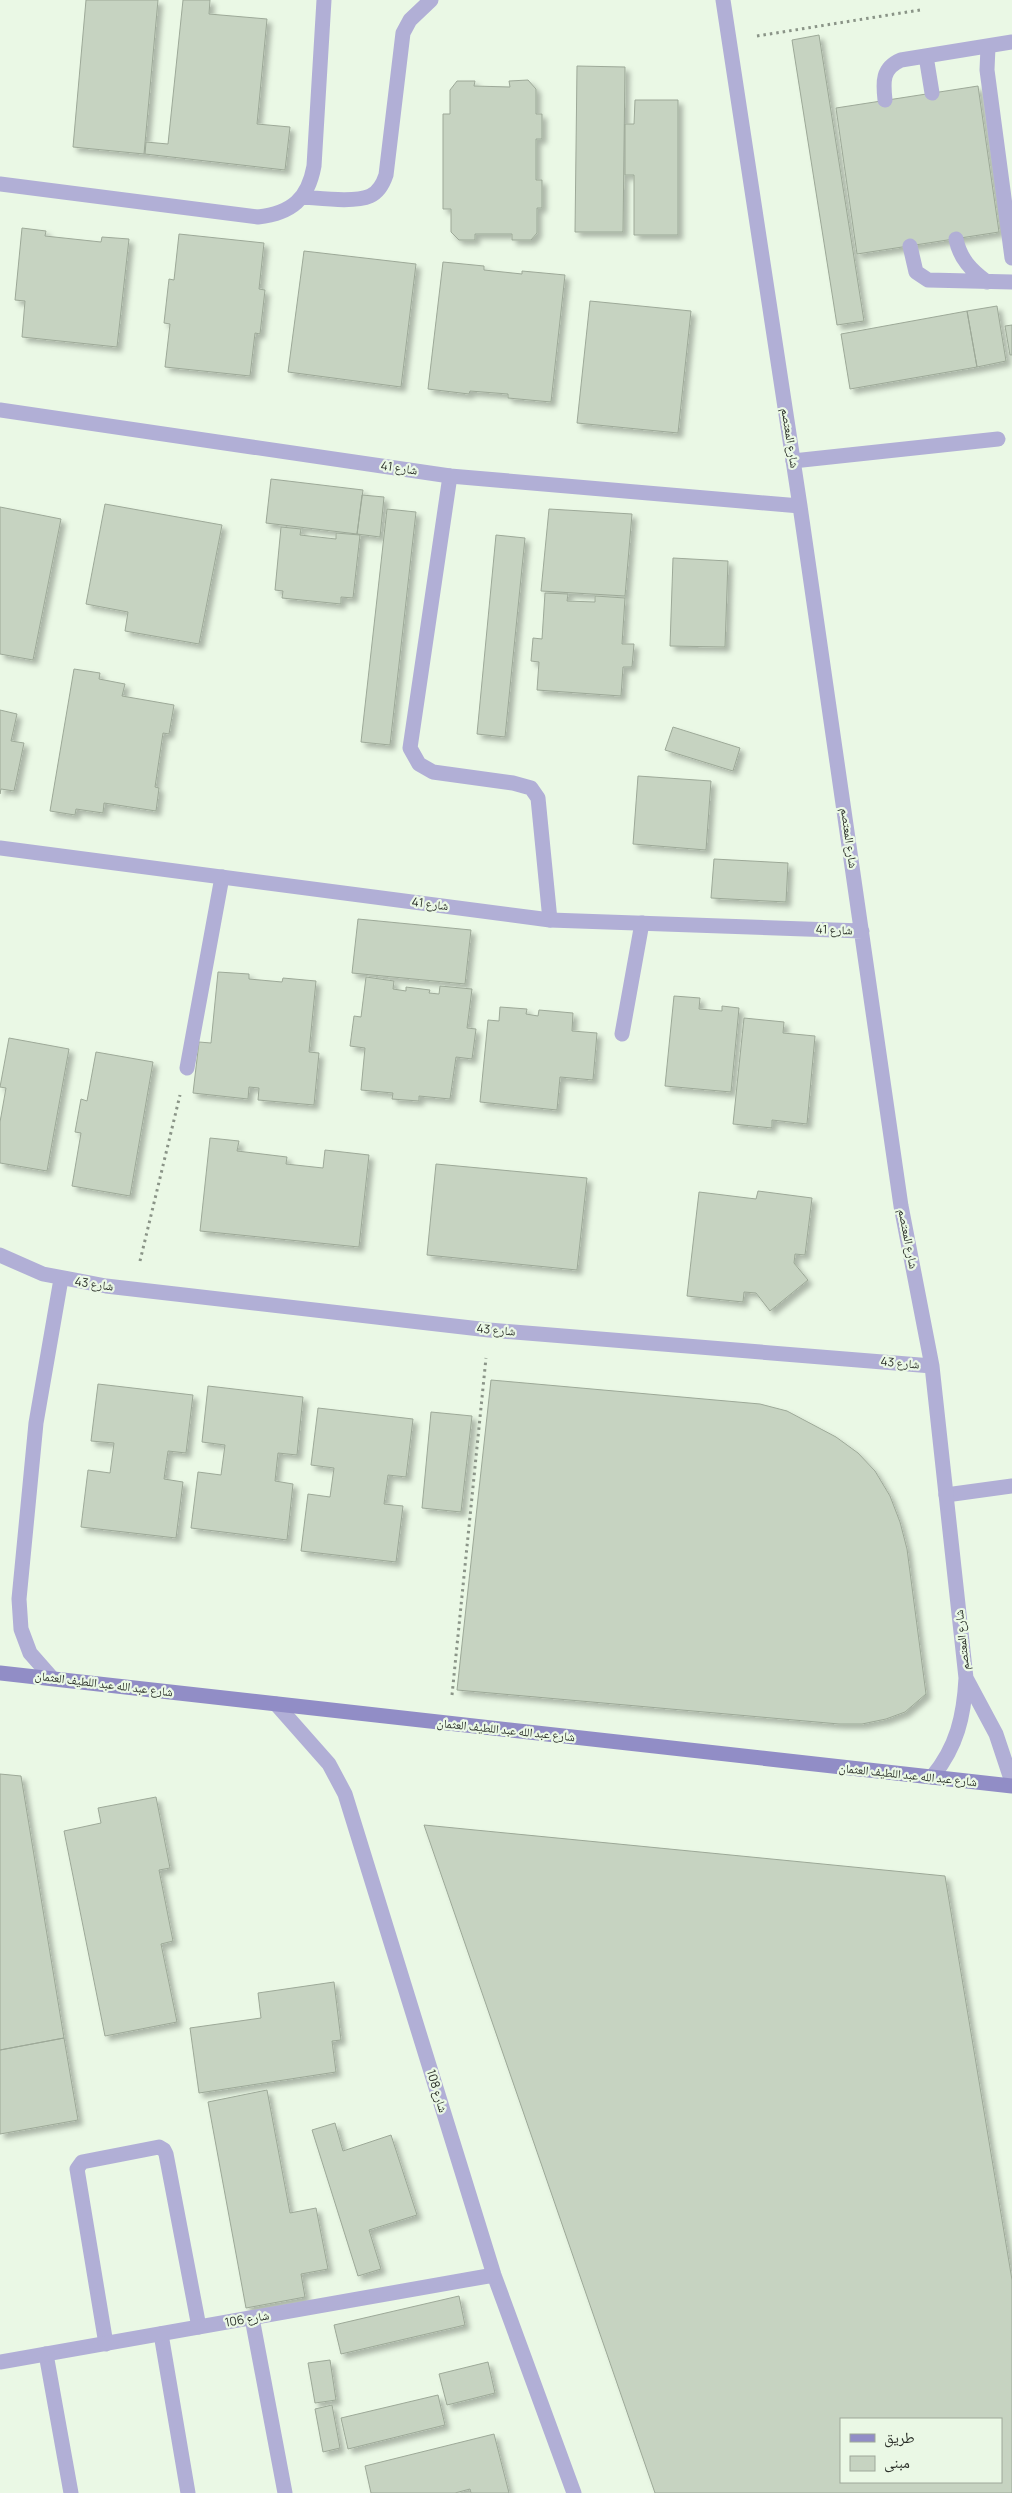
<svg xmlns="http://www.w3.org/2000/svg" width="1012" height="2493" viewBox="0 0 1012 2493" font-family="Manrope,'Noto Naskh Arabic',sans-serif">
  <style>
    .building { fill: #c6d3c1; stroke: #9da998; fill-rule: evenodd; filter: url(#shadow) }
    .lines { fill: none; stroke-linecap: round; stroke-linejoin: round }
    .path { stroke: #8a9487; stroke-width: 3; stroke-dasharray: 2.5 4; stroke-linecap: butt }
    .lane { stroke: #b1afd6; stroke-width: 15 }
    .street { stroke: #b1afd6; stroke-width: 15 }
    .secondary { stroke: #918dc6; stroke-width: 15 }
    .labels { text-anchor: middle; stroke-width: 4.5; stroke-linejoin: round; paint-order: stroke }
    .street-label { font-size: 12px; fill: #2c312a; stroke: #eaf8e5 }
  </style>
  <defs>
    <filter id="shadow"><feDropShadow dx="4.5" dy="4.5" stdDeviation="2.5" flood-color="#0004"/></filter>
  </defs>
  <rect width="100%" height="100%" fill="#eaf8e5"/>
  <path class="building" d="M 86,0 L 158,0 L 144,154 L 73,147 Z
    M 183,0 L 210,0 L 209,14 L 267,19 L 257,124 L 290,127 L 285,170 L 145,154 L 146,142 L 168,144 Z
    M 819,35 L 864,321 L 837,325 L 792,40 Z
    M 577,66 L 625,67 L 623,232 L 575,232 Z
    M 528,80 L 536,89 L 536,114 L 542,114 L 542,139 L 536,139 L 536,180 L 542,180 L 542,208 L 537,208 L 537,233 L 531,240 L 512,240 L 512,234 L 475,234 L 475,240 L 459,240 L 451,232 L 451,209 L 443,209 L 443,114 L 450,114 L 450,90 L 457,81 L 475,81 L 474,86 L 510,87 L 509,81 Z
    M 978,86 L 999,232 L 857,254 L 836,108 Z
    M 635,100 L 678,100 L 678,235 L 634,235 L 634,175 L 625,175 L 625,124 L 634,124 Z
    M 22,228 L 46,231 L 45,236 L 101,242 L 102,237 L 129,239 L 117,347 L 22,337 L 25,301 L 15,300 Z
    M 179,234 L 264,243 L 259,289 L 265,290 L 260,334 L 255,333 L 250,376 L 165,367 L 170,324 L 164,323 L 169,279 L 174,280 Z
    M 304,251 L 416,264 L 401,387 L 288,372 Z
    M 443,262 L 484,266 L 484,270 L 522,274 L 522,271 L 565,275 L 551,402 L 508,398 L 508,394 L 470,391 L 469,394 L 428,389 Z
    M 590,301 L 691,311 L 678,433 L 577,423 Z
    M 997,306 L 1006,361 L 977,367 L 967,311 Z
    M 967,311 L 977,367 L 850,389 L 841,334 Z
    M 1012,325 L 1012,355 L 1010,355 L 1005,326 Z
    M 271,479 L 363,490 L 357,534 L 266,523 Z
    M 362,495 L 384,497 L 380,537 L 357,534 Z
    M 105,504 L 222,525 L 199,644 L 125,631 L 128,612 L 86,604 Z
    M 0,507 L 61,519 L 33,660 L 0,654 Z
    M 387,509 L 416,512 L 390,745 L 361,742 Z
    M 549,509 L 632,514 L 625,596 L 541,591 Z
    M 281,527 L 301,529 L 300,535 L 336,539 L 336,533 L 360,535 L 353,598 L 341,597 L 341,604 L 282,598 L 283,591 L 275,590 Z
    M 496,535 L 525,538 L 505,737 L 477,734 Z
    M 673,558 L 728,561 L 725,647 L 670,646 Z
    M 545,593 L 568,594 L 567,601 L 595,602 L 595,596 L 625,598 L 622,644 L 634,644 L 632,667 L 623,667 L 621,696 L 537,690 L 539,662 L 531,661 L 533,638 L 542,639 Z
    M 74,669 L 100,673 L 99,679 L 125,684 L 122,696 L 174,705 L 169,734 L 163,733 L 155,787 L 159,788 L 156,811 L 104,803 L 103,813 L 76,809 L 75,815 L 50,811 Z
    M 0,710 L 17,714 L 11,741 L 24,743 L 14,791 L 1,789 L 0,794 Z
    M 673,727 L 740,748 L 733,771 L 665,750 Z
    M 638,776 L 711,781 L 706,850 L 633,844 Z
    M 714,859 L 788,863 L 786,902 L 711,898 Z
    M 358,919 L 471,930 L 465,984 L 352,973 Z
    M 218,972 L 249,974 L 249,979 L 282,982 L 283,978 L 316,981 L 309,1052 L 319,1053 L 314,1105 L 258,1100 L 259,1088 L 249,1087 L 248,1099 L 193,1093 L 199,1042 L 211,1043 Z
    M 366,977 L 394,981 L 393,989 L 406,991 L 406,987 L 430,990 L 429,993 L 439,994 L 440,986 L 472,989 L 467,1028 L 476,1029 L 472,1059 L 456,1057 L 450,1099 L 419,1096 L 419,1101 L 392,1099 L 393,1093 L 361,1090 L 365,1048 L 350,1046 L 354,1016 L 361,1017 Z
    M 674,996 L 700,998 L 699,1009 L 722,1011 L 722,1006 L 739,1008 L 731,1092 L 665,1086 Z
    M 500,1007 L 527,1009 L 526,1014 L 538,1016 L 539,1010 L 573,1013 L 572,1031 L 597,1033 L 593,1080 L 560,1077 L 557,1110 L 480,1102 L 488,1020 L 499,1021 Z
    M 744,1018 L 784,1022 L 783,1033 L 815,1036 L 807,1124 L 772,1120 L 772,1128 L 733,1124 Z
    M 9,1038 L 69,1049 L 47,1171 L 0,1163 L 0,1122 L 6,1088 L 0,1087 Z
    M 96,1052 L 153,1062 L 130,1196 L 72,1186 L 81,1133 L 75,1132 L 81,1099 L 87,1101 Z
    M 210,1138 L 239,1141 L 237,1151 L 287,1157 L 286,1164 L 323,1168 L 325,1150 L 369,1155 L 359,1247 L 200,1231 Z
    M 436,1164 L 587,1178 L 577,1270 L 427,1255 Z
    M 758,1191 L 812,1198 L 805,1255 L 795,1254 L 794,1263 L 808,1280 L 770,1311 L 756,1293 L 744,1292 L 743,1302 L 687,1296 L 699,1192 L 756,1199 Z
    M 491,1380 L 760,1404 L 787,1411 L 836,1437 L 858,1453 L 875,1471 L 890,1496 L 900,1522 L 907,1549 L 926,1694 L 905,1712 L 886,1719 L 862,1724 L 839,1724 L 457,1690 Z
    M 98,1384 L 193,1395 L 186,1453 L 168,1451 L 164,1479 L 183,1482 L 176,1538 L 81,1527 L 88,1470 L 110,1473 L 114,1443 L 91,1441 Z
    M 208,1386 L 303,1397 L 297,1455 L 278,1453 L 275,1481 L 293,1484 L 287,1540 L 191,1528 L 198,1472 L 221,1475 L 225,1445 L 202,1442 Z
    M 318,1408 L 413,1419 L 406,1477 L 388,1475 L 384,1504 L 403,1506 L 396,1562 L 301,1551 L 308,1494 L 330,1497 L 334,1468 L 311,1465 Z
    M 431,1412 L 472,1416 L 461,1512 L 422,1508 Z
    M 0,1774 L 21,1776 L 64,2038 L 0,2050 Z
    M 156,1797 L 170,1868 L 159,1870 L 173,1941 L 161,1944 L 177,2022 L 105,2036 L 64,1831 L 101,1823 L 98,1808 Z
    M 424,1825 L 945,1876 L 1012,2280 L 1012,2493 L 655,2493 ZM 841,2419 L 1001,2419 L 1001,2482 L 841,2482 Z
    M 334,1982 L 341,2040 L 332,2041 L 336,2072 L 199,2093 L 190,2028 L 261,2018 L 258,1993 Z
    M 64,2038 L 78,2120 L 0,2134 L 0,2050 Z
    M 267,2090 L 290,2213 L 316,2208 L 328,2269 L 301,2274 L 305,2297 L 246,2308 L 208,2102 Z
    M 335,2123 L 343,2151 L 391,2135 L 417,2215 L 369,2230 L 381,2269 L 358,2276 L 312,2130 Z
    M 459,2296 L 465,2325 L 341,2354 L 334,2325 Z
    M 330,2360 L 336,2400 L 315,2403 L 308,2363 Z
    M 488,2362 L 495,2393 L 447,2405 L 439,2374 Z
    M 438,2395 L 445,2425 L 348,2449 L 341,2418 Z
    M 332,2405 L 340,2448 L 323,2452 L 315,2409 Z
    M 494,2434 L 509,2493 L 471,2493 L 470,2489 L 455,2493 L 371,2493 L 365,2466 Z"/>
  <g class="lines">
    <path class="path" d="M 757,36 L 920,10
      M 140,1261 L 180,1095
      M 452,1695 L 486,1358"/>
    <path class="lane" d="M 988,47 L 987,70 L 1012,258
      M 926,56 L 932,93
      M 885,100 C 883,82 882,68 901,60 L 1012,42
      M 0,184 L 258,217 C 292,213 308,199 314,166 L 324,0
      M 302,197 C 319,198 354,203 370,196 C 379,192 383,184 386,175 L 403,33 L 410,20 L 431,0
      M 956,239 C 960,259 971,270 987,282
      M 910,246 L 916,272 L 928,280 L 1012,282
      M 793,461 L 998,439
      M 450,476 L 410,748 L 419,764 L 433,772 L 513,783 L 531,788 L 538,798 L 550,920
      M 622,1034 L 642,923
      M 187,1068 L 222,877
      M 946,1495 L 1012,1486
      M 252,2318 L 285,2493
      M 161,2334 L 188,2493
      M 106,2344 L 77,2169 L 82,2162 L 159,2147 L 164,2150 L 166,2154 L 199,2327
      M 46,2354 L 71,2493"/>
    <path class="street" d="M 723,0 L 800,506 L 901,1206 L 932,1366 L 966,1678 C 964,1716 957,1747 932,1777
      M 0,410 L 450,476 L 800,506
      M 0,848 L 550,920 L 862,931
      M 0,1255 L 43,1274 L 106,1286 L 489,1330 L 932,1366
      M 52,1678 L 30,1653 L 21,1629 L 19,1599 L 36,1423 L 61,1279
      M 966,1678 L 996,1734 L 1012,1782
      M 276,1704 L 329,1764 L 345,1794 L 494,2275 L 574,2493
      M 0,2362 L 494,2275"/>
    <path class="secondary" d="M 0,1673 L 1012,1786"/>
  </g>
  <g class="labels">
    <g class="street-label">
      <text transform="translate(790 438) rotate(81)" y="4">شارع المعتصم</text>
      <text transform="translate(399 468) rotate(8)" y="4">شارع 41</text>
      <text transform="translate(849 838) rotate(82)" y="4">شارع المعتصم</text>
      <text transform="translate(430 904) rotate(7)" y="4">شارع 41</text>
      <text transform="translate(834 930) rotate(2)" y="4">شارع 41</text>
      <text transform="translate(908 1239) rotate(79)" y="4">شارع المعتصم</text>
      <text transform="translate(94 1284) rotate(8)" y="4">شارع 43</text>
      <text transform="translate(496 1330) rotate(5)" y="4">شارع 43</text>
      <text transform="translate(900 1363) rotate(5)" y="4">شارع 43</text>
      <text transform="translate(962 1640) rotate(-96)" y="4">شارع المعتصم</text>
      <text transform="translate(104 1684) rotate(7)" y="4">شارع عبد الله عبد اللطيف العثمان</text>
      <text transform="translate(506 1730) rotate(6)" y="4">شارع عبد الله عبد اللطيف العثمان</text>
      <text transform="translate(908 1775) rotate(6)" y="4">شارع عبد الله عبد اللطيف العثمان</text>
      <text transform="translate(437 2091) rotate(73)" y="4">شارع 108</text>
      <text transform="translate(247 2319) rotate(-10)" y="4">شارع 106</text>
    </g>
  </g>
  <rect x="840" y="2418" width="162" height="65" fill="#eaf8e5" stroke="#9ea89a"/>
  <rect x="850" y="2434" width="25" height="8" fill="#918dc6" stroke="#9ea89a"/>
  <text x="884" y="2443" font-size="15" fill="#2c312a">طريق</text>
  <rect x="850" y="2456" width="25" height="15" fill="#c6d3c1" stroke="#9ea89a"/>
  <text x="884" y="2468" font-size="15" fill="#2c312a">مبنى</text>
</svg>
